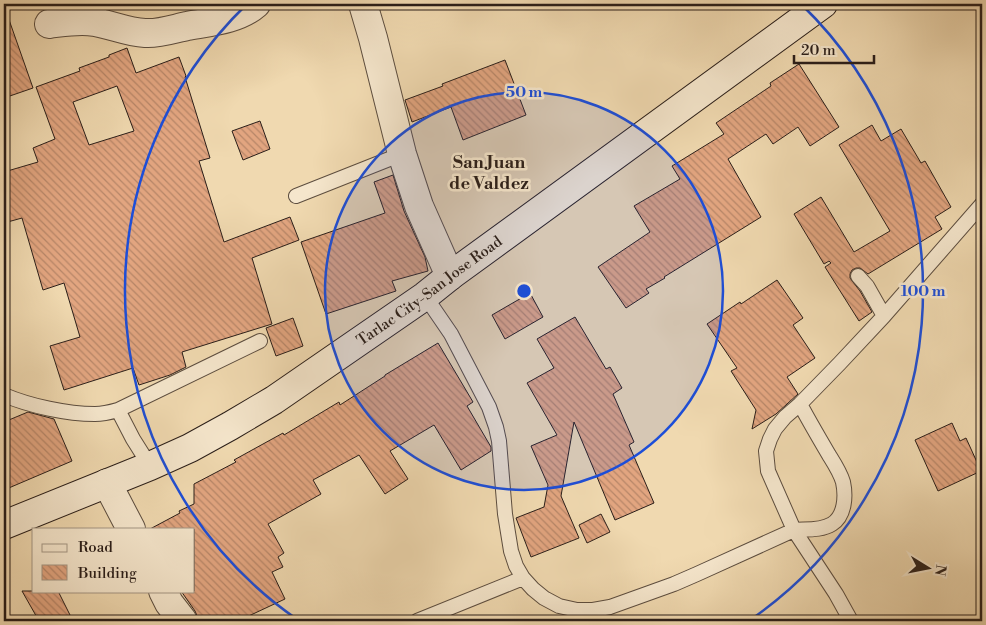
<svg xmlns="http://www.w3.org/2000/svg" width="986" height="625" viewBox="0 0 986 625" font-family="'Libre Bodoni',serif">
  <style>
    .building { fill: url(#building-back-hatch); stroke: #2a1e19; fill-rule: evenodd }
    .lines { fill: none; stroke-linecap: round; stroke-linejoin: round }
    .lane-casing { stroke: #5c4d3f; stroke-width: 16 }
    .street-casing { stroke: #5c4d3f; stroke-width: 30 }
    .secondary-casing { stroke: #2a1e19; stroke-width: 30 }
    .lane { stroke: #f5e6cc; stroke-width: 14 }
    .street { stroke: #f5e6cc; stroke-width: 28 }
    .secondary { stroke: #f5e6cc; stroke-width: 28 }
    .ring { fill: none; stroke: #1d4ed8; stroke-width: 2.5 }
    .labels { text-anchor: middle; stroke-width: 5; stroke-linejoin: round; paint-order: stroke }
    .street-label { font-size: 15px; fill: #2a1e19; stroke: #f5e6cc }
    .quarter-label { font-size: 18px; font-weight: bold; fill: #2a1e19; stroke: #f5e6cc }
    .centre { fill: #1d4ed8; stroke: #f5e6cc; stroke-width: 2.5 }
    .ring-label { font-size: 15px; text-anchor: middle; font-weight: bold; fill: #1d4ed8; stroke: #f5e6cc; stroke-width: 5; stroke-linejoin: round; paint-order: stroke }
  </style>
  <defs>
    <pattern id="building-back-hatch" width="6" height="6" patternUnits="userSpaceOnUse" patternTransform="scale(1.25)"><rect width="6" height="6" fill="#e2a580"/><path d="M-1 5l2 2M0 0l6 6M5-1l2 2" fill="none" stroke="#b78668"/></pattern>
  </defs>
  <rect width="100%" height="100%" fill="#f0d9b0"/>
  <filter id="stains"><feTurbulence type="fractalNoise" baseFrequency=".004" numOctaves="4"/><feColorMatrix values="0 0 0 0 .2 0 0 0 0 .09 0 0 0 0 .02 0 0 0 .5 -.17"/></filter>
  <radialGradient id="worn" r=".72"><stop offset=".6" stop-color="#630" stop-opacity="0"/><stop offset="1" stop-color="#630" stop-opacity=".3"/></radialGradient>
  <path class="building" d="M 7,14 L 33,88 L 4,98 L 4,15 Z
    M 127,48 L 136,73 L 179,57 L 186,76 L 185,77 L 210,158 L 199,161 L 224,242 L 290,217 L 299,240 L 252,258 L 272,324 L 182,352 L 186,367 L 170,375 L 139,385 L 133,368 L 64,390 L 50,346 L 80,337 L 64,283 L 43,290 L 22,218 L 4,223 L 4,172 L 38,162 L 33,148 L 55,139 L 36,87 L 80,71 L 79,68 L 109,57 L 109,55 ZM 117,86 L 134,131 L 89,145 L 73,102 Z
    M 505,60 L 526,115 L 463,140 L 451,107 L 412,122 L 405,100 L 443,86 L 442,84 Z
    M 799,64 L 839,127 L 810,146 L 798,127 L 773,144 L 766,134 L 728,159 L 761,217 L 664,277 L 665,278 L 646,289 L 649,293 L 626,308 L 598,267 L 650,232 L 634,206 L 680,179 L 672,166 L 724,134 L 716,123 L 771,86 L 770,83 Z
    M 260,121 L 270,149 L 243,160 L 232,131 Z
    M 872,125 L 881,141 L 901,129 L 921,163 L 925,161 L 951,207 L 935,217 L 942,229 L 868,274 L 860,268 L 856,268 L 852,270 L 850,274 L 850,278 L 860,291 L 872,312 L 859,321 L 825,267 L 831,263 L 829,261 L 824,264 L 794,214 L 821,197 L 854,252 L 890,231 L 839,145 Z
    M 393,175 L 404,211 L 425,257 L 428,271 L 392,281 L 396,291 L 326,314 L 301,242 L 385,213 L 374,182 Z
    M 777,280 L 803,318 L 793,325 L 815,358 L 787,377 L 798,394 L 776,414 L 752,429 L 756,410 L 731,371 L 737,368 L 707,324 L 740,302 L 741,304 Z
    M 530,293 L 543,317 L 505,339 L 492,315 Z
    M 575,317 L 606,369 L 610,367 L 622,388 L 613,394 L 634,442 L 629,445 L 654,503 L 615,520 L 574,422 L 561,496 L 579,538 L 531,557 L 516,518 L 544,507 L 548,485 L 531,446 L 557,435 L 527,383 L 554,368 L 537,339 Z
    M 293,318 L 303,346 L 276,356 L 266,328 Z
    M 438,343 L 473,402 L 467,406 L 491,447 L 491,451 L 461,470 L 434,425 L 390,451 L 408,479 L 385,494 L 359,455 L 313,480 L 321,494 L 268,524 L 284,553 L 278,557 L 283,567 L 272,572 L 285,599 L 238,621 L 198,621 L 198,618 L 195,611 L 181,591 L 194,591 L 194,529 L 150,529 L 180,513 L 179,511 L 194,504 L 194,484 L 236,462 L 234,460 L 283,433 L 284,435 L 339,402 L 340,405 L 385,376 L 385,375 Z
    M 28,412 L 54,419 L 72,461 L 4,490 L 4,422 Z
    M 952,423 L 960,441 L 966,438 L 981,471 L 938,491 L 915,440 Z
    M 601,514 L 610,532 L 587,543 L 579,525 Z
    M 22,591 L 58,591 L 73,621 L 39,621 Z"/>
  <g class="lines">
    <g class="lane-casing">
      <path id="lane" d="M 296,196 L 402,154
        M 858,276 L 867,286 L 884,316
        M 425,296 L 451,334 L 489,407 L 496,427 L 499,441 L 505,514 L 511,551 L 516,566 L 523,578 L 533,589 L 544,598 L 559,606 L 577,610 L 593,610 L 610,607 L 674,584 L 697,574 L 794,530 L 836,594 L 851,621
        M 4,395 C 30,406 67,414 95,414 C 103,414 111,412 118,410 L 260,341
        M 800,404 C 809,421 819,438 829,455 C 834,463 840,472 843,482 C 846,496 845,516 832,524 C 821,531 805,529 794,530 L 768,471 L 766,451 L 770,439 L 775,429 L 785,417 L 800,404 L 840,363 L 884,316 L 982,204
        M 118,410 L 133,439 L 150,466
        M 417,621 L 523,578"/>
    </g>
    <g class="street-casing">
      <path id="street" d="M 363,4 L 373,38 L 402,154 L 419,206 L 450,276
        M 49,24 C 65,22 80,19 95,22 C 112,25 127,32 145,33 C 159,34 173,29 187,26 C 209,22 238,20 256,4
        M 107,483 L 131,529
        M 163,591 L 169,603 L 183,621"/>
    </g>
    <g class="secondary-casing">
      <g id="secondary">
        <path id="s1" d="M 4,525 L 150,466 L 190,448 L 230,426 L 274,400 L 425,296 L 450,276 L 823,4"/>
      </g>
    </g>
    <use href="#lane" class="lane"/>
    <use href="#street" class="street"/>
    <use href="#secondary" class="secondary"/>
  </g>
  <circle cx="524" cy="291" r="199" fill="#1d4ed8" fill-opacity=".12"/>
  <g class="ring">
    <circle cx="524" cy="291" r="199"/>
    <path d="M298 620A399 399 0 0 1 247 4M801 4A399 399 0 0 1 750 620"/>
  </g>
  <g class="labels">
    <g class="street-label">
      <text dy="5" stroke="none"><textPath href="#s1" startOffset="488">Tarlac City-San Jose Road</textPath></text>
    </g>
    <g class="quarter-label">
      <text x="489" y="168">San Juan<tspan x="489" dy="21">de Valdez</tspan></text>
    </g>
  </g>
  <circle cx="524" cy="291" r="8" class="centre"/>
  <g class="ring-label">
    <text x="524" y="97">50 m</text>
    <text x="923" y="296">100 m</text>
  </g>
  <rect width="986" height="625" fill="none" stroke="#f0d9b0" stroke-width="20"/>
  <rect x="5" y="5" width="976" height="615" fill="none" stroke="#2a1e19" stroke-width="2.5"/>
  <rect x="10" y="10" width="966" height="605" fill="none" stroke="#2a1e19"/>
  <rect x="32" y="528" width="162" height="65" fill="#f5e6cc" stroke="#a49684"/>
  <rect x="42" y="544" width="25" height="8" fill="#f5e6cc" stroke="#a49684"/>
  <text x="78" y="552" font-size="15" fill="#2a1e19">Road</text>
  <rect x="42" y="565" width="25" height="15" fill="url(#building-back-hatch)" stroke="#a49684"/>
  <text x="78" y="578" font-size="15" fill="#2a1e19">Building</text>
  <g transform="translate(928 568) rotate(100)" stroke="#f5e6cc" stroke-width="4" paint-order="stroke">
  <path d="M0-4L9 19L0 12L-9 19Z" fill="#2a1e19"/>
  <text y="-8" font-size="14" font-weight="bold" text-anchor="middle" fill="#2a1e19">N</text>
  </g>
  <path d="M794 55v8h80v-8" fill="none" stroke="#2a1e19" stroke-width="2.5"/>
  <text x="801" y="55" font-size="15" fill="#2a1e19" stroke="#f5e6cc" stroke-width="4" paint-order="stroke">20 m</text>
  <rect width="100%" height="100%" filter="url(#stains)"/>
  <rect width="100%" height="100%" fill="url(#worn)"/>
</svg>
